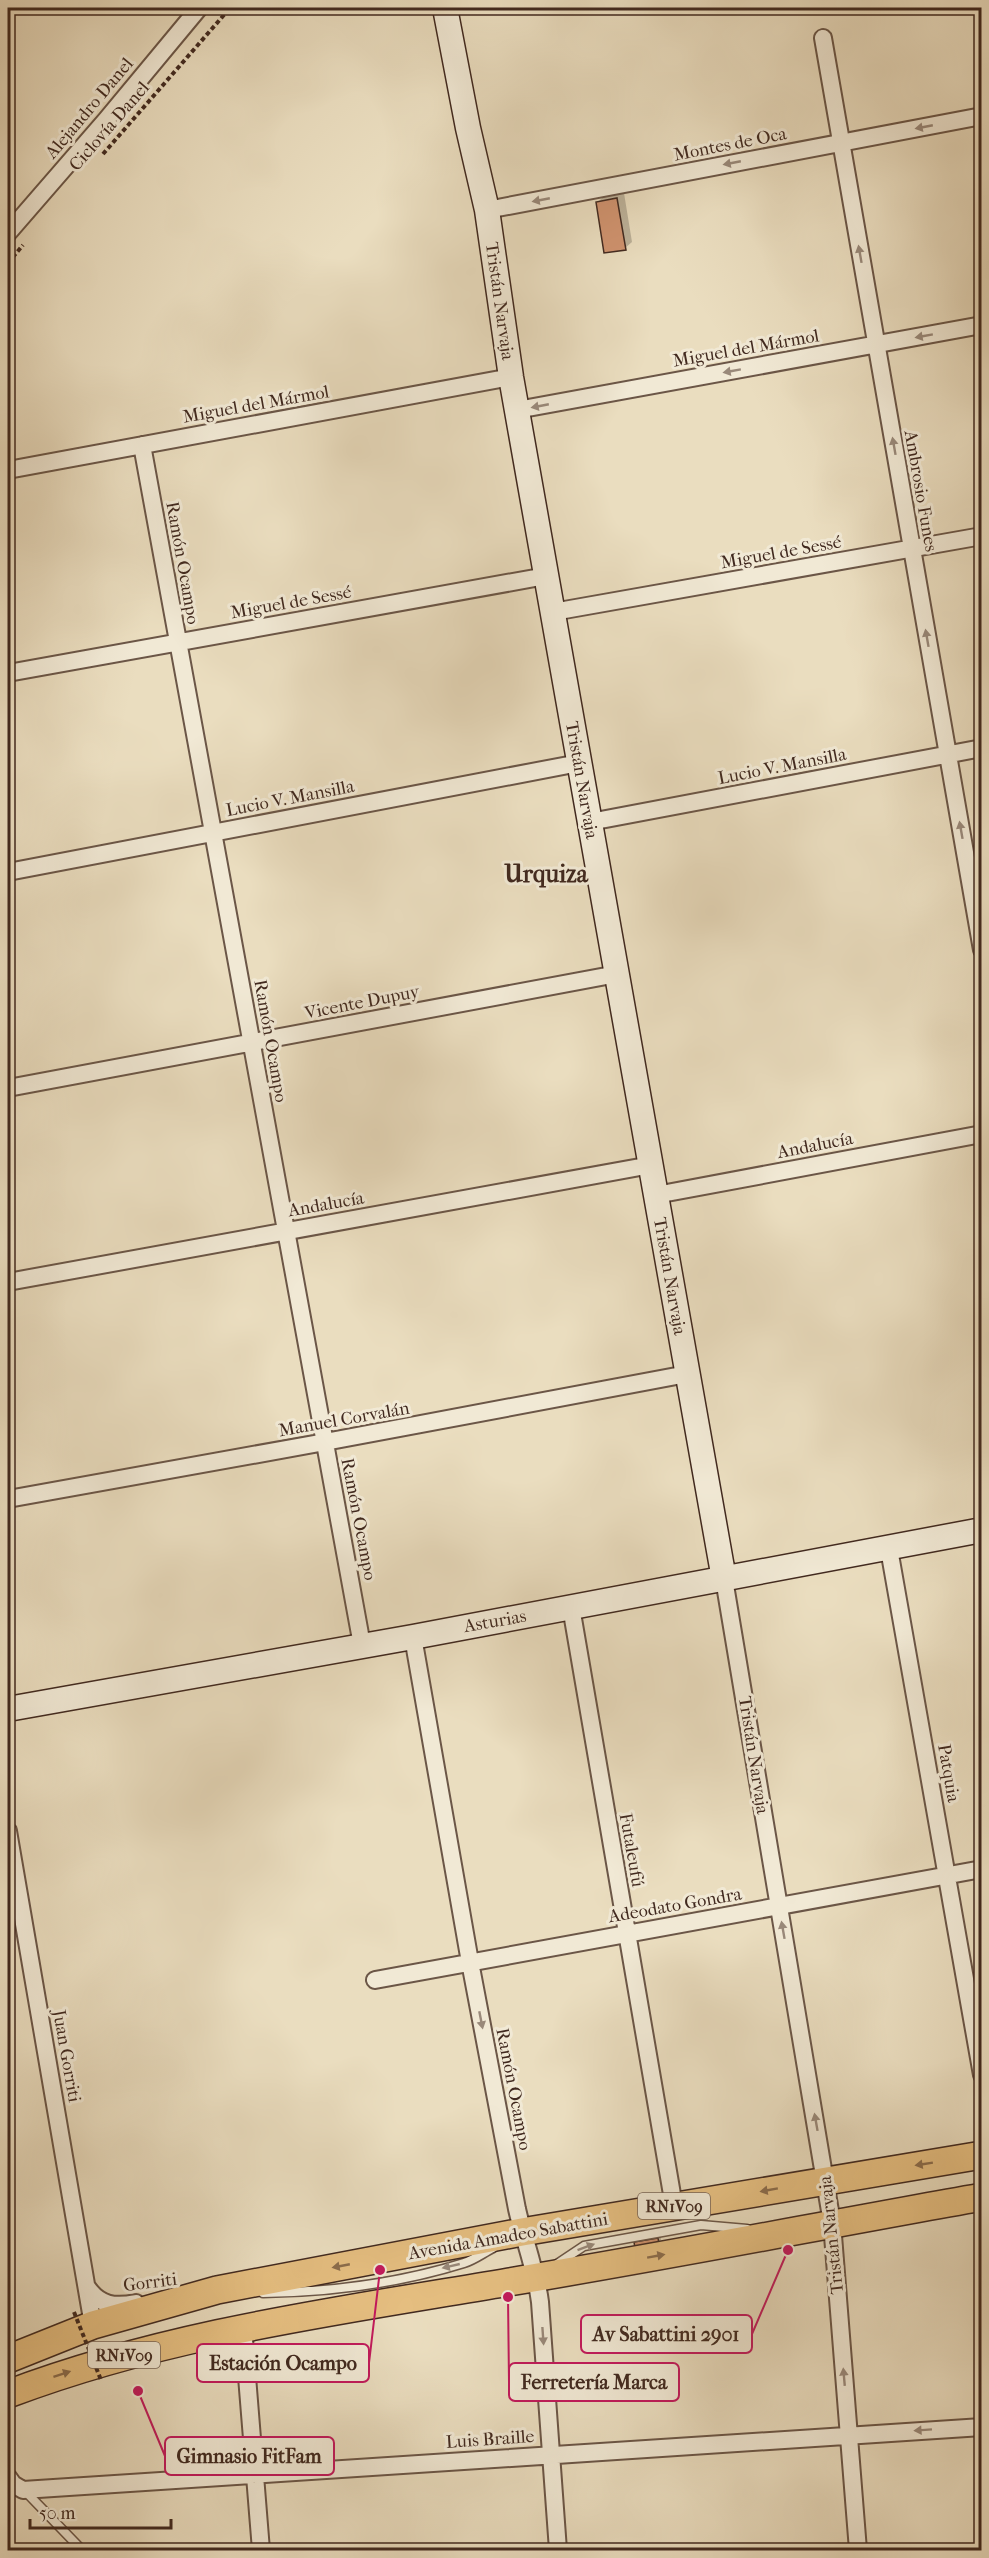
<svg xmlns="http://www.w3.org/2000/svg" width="989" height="2558" viewBox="0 0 989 2558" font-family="'IM FELL French Canon',serif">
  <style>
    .shadow { fill: #0003 }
    .building { fill: #cf926e; stroke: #41291f; stroke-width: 1.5 }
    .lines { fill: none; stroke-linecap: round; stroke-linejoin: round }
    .lane-casing { stroke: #6b5647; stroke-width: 11 }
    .street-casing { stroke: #6b5647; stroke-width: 20 }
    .secondary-casing { stroke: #41291f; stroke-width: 27 }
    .primary-casing { stroke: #41291f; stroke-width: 30 }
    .path { stroke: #41291f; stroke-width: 4; stroke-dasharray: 4.5 3; stroke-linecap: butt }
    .lane { stroke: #f1e9d5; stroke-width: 8 }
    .street { stroke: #f1e9d5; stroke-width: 16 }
    .secondary { stroke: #f1e9d5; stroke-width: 24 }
    .primary { stroke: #e5be80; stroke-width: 27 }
    .path-bridge { stroke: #41291f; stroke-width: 4; stroke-dasharray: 4.5 3; stroke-linecap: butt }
    .oneway { fill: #99897a }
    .oneway2 { fill: #8b6c4b }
    .labels { text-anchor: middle; stroke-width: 6; stroke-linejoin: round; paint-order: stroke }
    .shield { fill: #f1e9d5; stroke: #766356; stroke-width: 1.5 }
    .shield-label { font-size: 16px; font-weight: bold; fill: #41291f }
    .street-label { font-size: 18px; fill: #41291f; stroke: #f1e9d5 }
    .district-label { font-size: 24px; font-weight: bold; fill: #41291f; stroke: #f1e9d5 }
    .leader { fill: none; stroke: #c2185b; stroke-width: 2 }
    .callout-dot { fill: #c2185b; stroke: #f1e9d5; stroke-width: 2 }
    .callout { fill: #f1e9d5; stroke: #c2185b; stroke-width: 2 }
    .callout-label { font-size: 20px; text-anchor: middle; font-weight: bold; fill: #41291f }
  </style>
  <rect width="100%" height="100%" fill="#eaddbf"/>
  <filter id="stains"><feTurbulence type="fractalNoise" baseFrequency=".00333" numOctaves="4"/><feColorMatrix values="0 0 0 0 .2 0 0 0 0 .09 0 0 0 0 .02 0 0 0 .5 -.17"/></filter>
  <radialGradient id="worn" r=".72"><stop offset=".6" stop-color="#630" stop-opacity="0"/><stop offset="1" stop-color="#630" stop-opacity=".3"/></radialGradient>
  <path class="shadow" d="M 624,193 L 632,242 L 625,248 L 598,202 L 604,196 Z
    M 661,2236 L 661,2240 L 658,2243 L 635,2242 L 638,2239 Z"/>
  <path class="building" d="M 617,198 L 626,250 L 604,253 L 596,202 Z
    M 658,2238 L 659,2244 L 635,2248 L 634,2242 Z"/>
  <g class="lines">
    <g class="lane-casing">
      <path id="lane" d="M 557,2264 L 584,2246 L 701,2225 L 747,2229
        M 263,2293 C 330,2292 400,2283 464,2263 C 474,2260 483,2253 493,2248
        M 24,2490 L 82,2550"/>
    </g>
    <g class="street-casing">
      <path id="street" d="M 823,38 L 982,950
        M 487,210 L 982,116
        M 8,233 L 106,120 L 199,8
        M 517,410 L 982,325
        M 142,445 L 362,1645
        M 8,470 L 511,377
        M 553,612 L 982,536
        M 8,673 L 546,576
        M 590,822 L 982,748
        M 8,872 L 579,763
        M 8,1088 L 617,974
        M 656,1195 L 982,1134
        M 8,1282 L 651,1165
        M 8,1499 L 325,1442 L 687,1374
        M 889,1549 L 982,2075
        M 724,1579 L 832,2223 L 858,2550
        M 571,1607 L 674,2206
        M 413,1637 L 470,1962 L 517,2209 C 524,2240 536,2270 540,2302 L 558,2550
        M 8,1831 L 93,2325
        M 375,1980 L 982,1869
        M 87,2287 C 100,2306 115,2307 136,2303
        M 243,2327 L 261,2550
        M 8,2477 L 13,2484 L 23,2490 L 982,2427"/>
    </g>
    <g class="secondary-casing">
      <path id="secondary" d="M 445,8 L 468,128 L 487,210 L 511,377 L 724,1579
        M 8,1709 L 413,1637 L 982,1530"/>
    </g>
    <g class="primary-casing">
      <path id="primary" d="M 8,2359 L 93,2325 L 217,2290 L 522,2232 L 982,2155
        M 8,2394 C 169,2333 339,2311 509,2282 C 667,2256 824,2225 982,2197"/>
    </g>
    <path class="path" d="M 103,154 L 230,8
      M 8,263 L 23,245"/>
    <use href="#lane" class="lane"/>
    <use href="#street" class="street"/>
    <use href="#secondary" class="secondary"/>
    <use href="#primary" class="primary"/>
    <path class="path-bridge" d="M 74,2312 L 101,2380"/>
  </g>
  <defs><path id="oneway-solid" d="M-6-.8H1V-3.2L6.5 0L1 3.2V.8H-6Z" transform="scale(1.5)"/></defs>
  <g class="oneway">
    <use href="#oneway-solid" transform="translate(924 127) rotate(169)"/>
    <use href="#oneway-solid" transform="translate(732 163) rotate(169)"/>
    <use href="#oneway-solid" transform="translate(541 200) rotate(169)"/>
    <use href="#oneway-solid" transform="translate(860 254) rotate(-100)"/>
    <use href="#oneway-solid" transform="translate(924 336) rotate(170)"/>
    <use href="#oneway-solid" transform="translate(732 371) rotate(170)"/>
    <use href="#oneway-solid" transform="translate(540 406) rotate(169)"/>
    <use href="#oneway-solid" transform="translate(894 446) rotate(-100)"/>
    <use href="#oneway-solid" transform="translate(927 638) rotate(-100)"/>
    <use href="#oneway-solid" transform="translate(961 830) rotate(-100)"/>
    <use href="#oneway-solid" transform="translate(783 1930) rotate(-100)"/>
    <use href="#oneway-solid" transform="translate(481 2020) rotate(79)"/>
    <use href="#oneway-solid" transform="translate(816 2122) rotate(-100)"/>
    <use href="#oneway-solid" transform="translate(586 2247) rotate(-20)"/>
    <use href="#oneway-solid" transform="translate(451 2266) rotate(167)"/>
    <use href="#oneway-solid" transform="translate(543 2336) rotate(86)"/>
    <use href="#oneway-solid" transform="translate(844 2377) rotate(-95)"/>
    <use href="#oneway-solid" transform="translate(923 2430) rotate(176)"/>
  </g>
  <g class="oneway2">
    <use href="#oneway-solid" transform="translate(924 2164) rotate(171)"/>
    <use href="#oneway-solid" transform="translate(769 2190) rotate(170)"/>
    <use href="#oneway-solid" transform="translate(656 2256) rotate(-10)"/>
    <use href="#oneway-solid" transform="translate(341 2266) rotate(169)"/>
    <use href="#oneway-solid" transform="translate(62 2374) rotate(-18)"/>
  </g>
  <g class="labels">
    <g class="shield">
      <rect x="638" y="2193" width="72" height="26" rx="4.5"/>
      <rect x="88" y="2342" width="72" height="26" rx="4.5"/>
    </g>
    <g class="shield-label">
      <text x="674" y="2212">RN1V09</text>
      <text x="124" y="2361">RN1V09</text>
    </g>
    <g class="street-label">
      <text transform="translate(89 108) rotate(-50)" y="6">Alejandro Danel</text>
      <text transform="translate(109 126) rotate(-49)" y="6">Ciclovía Danel</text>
      <text transform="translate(730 144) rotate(-11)" y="6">Montes de Oca</text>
      <text transform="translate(500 301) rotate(82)" y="6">Tristán Narvaja</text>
      <text transform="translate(746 348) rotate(-10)" y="6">Miguel del Mármol</text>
      <text transform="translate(256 404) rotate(-10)" y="6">Miguel del Mármol</text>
      <text transform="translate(921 491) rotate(80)" y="6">Ambrosio Funes</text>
      <text transform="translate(781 552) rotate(-10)" y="6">Miguel de Sessé</text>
      <text transform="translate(183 563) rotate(80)" y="6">Ramón Ocampo</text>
      <text transform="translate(291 602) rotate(-10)" y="6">Miguel de Sessé</text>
      <text transform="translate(782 766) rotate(-11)" y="6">Lucio V. Mansilla</text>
      <text transform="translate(582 780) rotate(80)" y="6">Tristán Narvaja</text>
      <text transform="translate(290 798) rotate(-11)" y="6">Lucio V. Mansilla</text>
      <text transform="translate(362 1002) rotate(-11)" y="6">Vicente Dupuy</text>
      <text transform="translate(271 1041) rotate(80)" y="6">Ramón Ocampo</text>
      <text transform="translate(815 1145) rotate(-11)" y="6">Andalucía</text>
      <text transform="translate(326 1204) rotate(-10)" y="6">Andalucía</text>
      <text transform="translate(670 1276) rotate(80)" y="6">Tristán Narvaja</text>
      <text transform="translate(344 1419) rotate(-10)" y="6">Manuel Corvalán</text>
      <text transform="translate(359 1519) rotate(79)" y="6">Ramón Ocampo</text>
      <text transform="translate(495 1621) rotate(-10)" y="6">Asturias</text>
      <text transform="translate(754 1755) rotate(81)" y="6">Tristán Narvaja</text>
      <text transform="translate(949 1773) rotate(80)" y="6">Patquia</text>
      <text transform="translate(632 1850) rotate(80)" y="6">Futaleufú</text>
      <text transform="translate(675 1905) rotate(-10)" y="6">Adeodato Gondra</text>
      <text transform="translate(67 2056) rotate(80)" y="6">Juan Gorriti</text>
      <text transform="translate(514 2089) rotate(79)" y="6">Ramón Ocampo</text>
      <text transform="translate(831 2235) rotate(-96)" y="6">Tristán Narvaja</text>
      <text transform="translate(508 2236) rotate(-10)" y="6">Avenida Amadeo Sabattini</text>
      <text transform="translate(150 2282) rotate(-7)" y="6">Gorriti</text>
      <text transform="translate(490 2439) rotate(-4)" y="6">Luis Braille</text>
    </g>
    <g class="district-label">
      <text x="546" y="882">Urquiza</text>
    </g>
  </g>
  <path class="leader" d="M788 2250L752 2334M380 2270L369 2363M508 2297L509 2382M138 2391L165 2456"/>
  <g class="callout-dot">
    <circle cx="788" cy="2250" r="6"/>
    <circle cx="380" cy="2270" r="6"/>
    <circle cx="508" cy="2297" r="6"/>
    <circle cx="138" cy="2391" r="6"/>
  </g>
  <g class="callout">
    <rect x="581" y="2315" width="171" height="38" rx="6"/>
    <rect x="197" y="2344" width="172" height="38" rx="6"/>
    <rect x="509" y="2363" width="170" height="38" rx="6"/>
    <rect x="165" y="2437" width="169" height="38" rx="6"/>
  </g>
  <g class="callout-label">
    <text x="666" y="2341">Av Sabattini 2901</text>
    <text x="283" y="2370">Estación Ocampo</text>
    <text x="594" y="2389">Ferretería Marca</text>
    <text x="249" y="2463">Gimnasio FitFam</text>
  </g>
  <rect width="989" height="2558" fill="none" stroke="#eaddbf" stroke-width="30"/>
  <rect x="9" y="9" width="971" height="2540" fill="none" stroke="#41291f" stroke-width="3"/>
  <rect x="15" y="15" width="959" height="2528" fill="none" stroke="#41291f" stroke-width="1.5"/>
  <path d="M30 2519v9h141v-9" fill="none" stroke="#41291f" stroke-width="3"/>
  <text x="39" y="2519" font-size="18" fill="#41291f" stroke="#f1e9d5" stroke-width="4.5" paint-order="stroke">50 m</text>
  <rect width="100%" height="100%" filter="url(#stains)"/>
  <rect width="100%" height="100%" fill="url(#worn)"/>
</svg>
